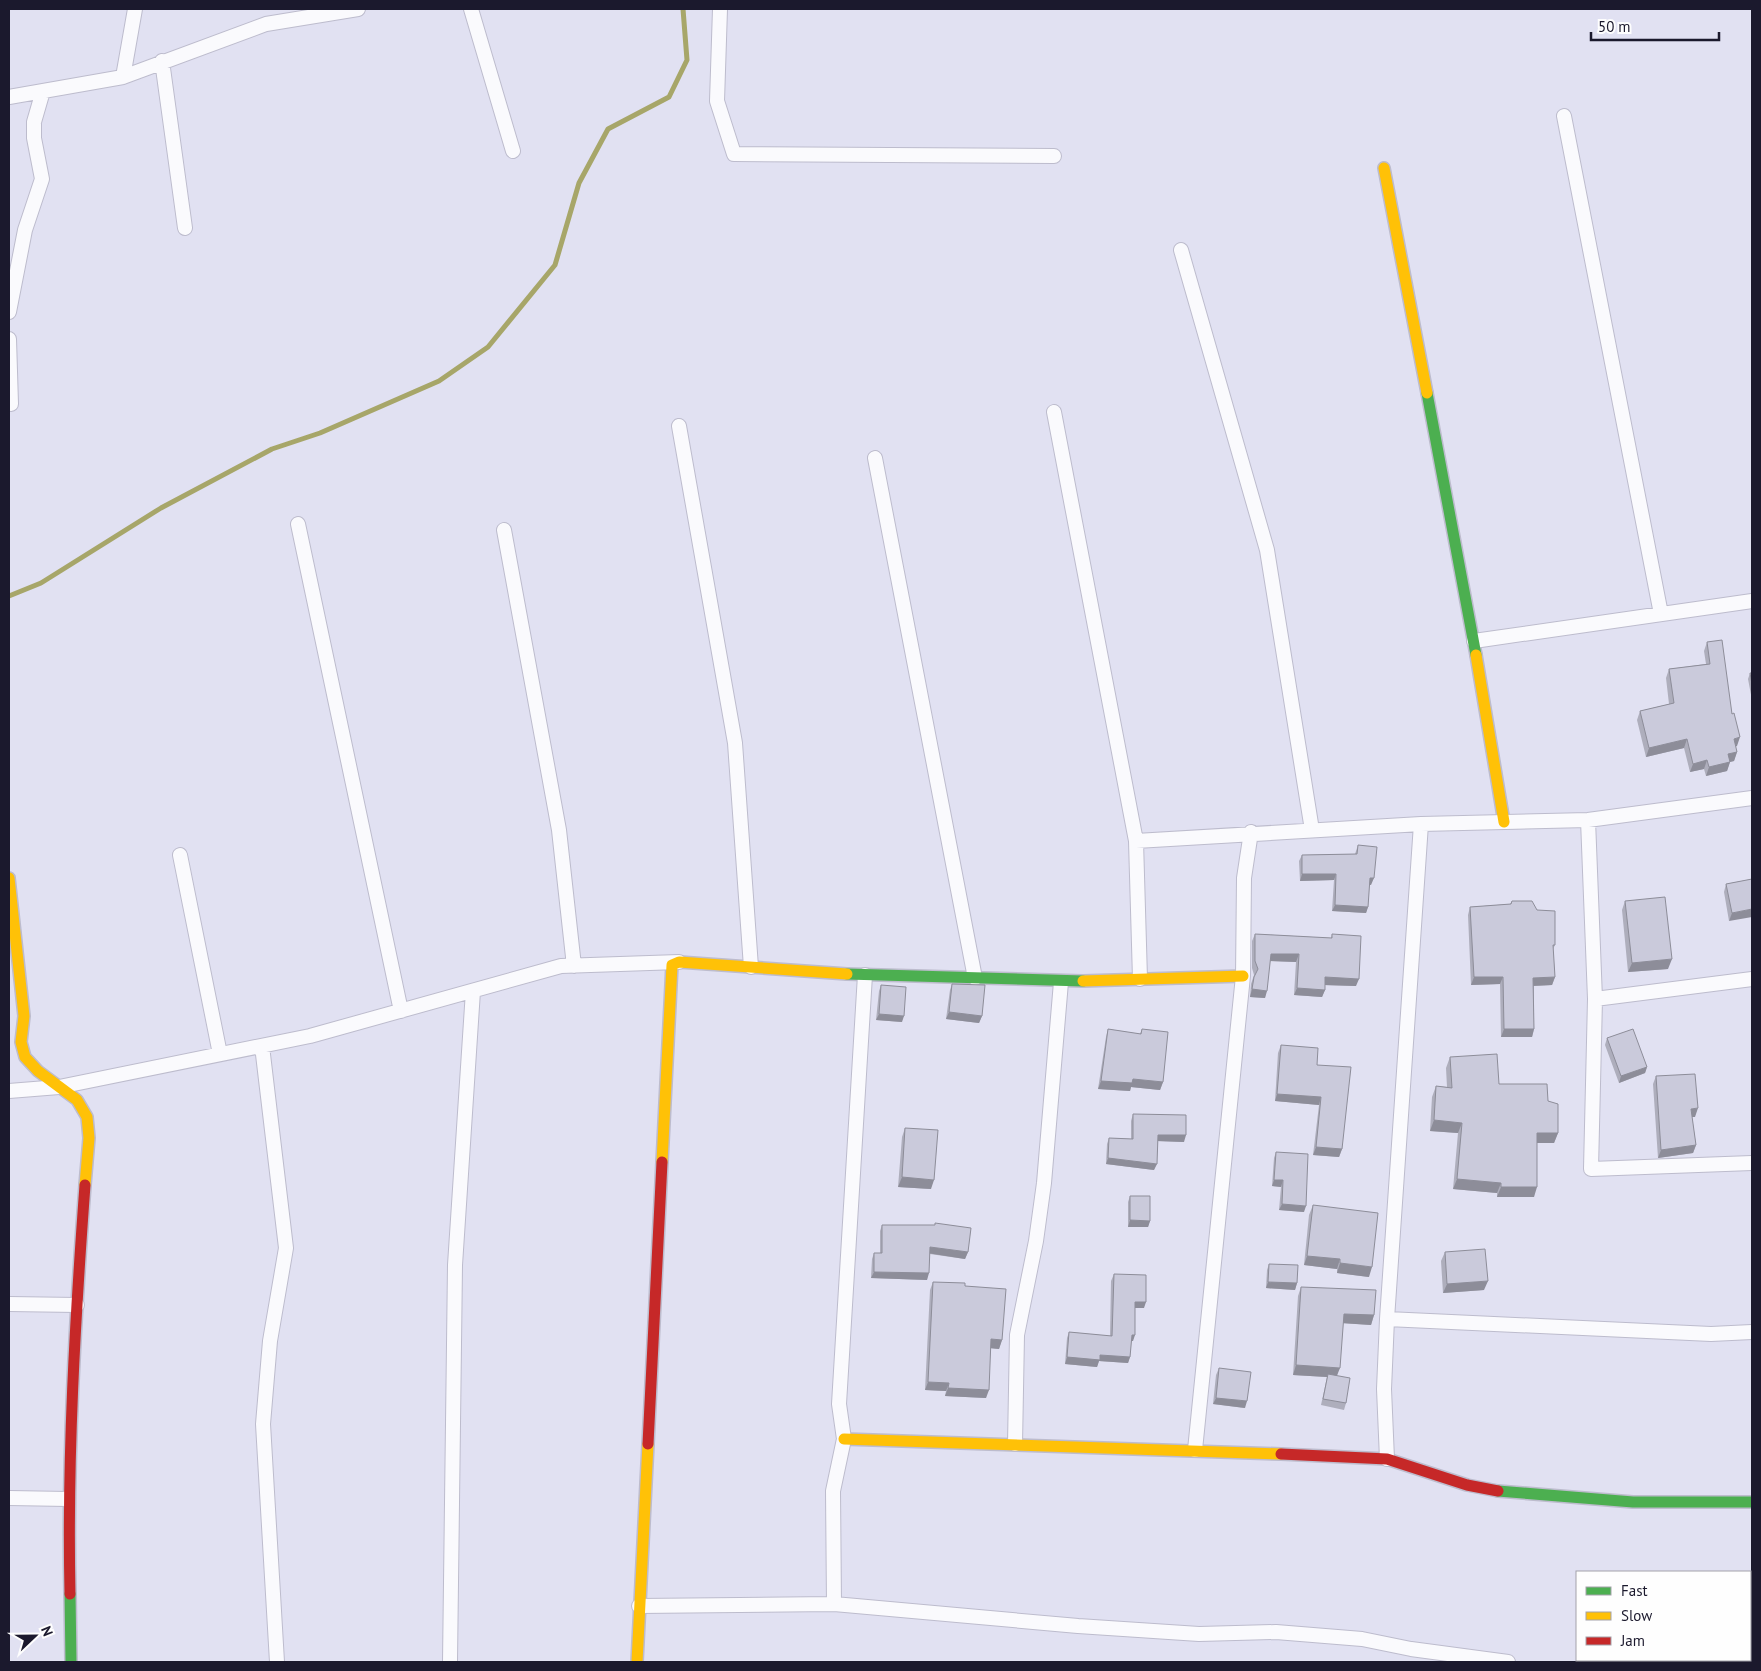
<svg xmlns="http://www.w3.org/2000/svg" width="1761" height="1671" viewBox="0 0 1761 1671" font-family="'PT Sans',sans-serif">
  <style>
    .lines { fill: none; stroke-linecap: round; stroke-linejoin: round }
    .stream { stroke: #a7a669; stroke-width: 5 }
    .street-casing { stroke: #bdbccd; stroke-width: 16 }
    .fast-casing { stroke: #bdbccd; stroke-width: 14 }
    .slow-casing { stroke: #bdbccd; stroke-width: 14 }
    .jam-casing { stroke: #bdbccd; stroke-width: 14 }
    .street { stroke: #fafafd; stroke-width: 14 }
    .fast { stroke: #4caf50; stroke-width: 11 }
    .slow { stroke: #ffc107; stroke-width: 11 }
    .jam { stroke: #c62828; stroke-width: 11 }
    .wall { fill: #aeaebc }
    .shaded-wall { fill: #8d8d99 }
    .building { fill: #cacadb; stroke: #8d8d99 }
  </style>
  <rect width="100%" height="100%" fill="#e1e1f2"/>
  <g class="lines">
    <path class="stream" d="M 9,596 L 41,583 L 161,508 L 272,449 L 320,433 L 439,381 L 488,347 L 555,265 L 579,183 L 608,129 L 669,97 L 687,60 L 683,9"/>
    <g class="street-casing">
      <path id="street" d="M 471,9 L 513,151
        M 720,9 L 717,101 L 734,154 L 1054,156
        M 162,61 L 185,228
        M 123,77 L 135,9
        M 9,97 L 123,77 L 266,24 L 358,9
        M 1564,116 L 1661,614
        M 1181,250 L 1267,550 L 1312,830
        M 9,312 L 25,230 L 42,179 L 34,138 L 34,122 L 43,91
        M 9,339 L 11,404
        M 1054,412 L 1136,841 L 1140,979
        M 679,426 L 735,743 L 751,967
        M 875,458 L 975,978
        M 298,524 L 401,1011
        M 504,530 L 559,830 L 574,966
        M 1474,641 L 1752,601
        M 1588,820 L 1595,999 L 1591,1169 L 1752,1163
        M 1136,841 L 1421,824 L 1588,820 L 1752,798
        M 180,855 L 220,1054
        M 1595,999 L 1752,979
        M 262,1046 L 286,1248 L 270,1341 L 263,1424 L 277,1662
        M 9,1091 L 59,1087 L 310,1036 L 561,966 L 679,962
        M 9,1304 L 77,1305
        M 1387,1319 L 1711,1334 L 1752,1332
        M 1015,1444 L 1017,1335 L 1036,1241 L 1044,1183 L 1061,982
        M 1195,1450 L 1243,976 L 1244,878 L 1251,832
        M 1387,1459 L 1384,1389 L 1387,1319 L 1421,824
        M 9,1498 L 68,1499
        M 834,1604 L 833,1491 L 844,1439 L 839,1404 L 865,975
        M 639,1606 L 834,1604 L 1078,1626 L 1199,1634 L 1276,1632 L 1362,1639 L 1411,1649 L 1508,1662
        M 450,1662 L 455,1265 L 473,991"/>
    </g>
    <g class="fast-casing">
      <path id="fast" d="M 1427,393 L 1476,655
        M 847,974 L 1083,981
        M 1498,1491 L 1633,1502 L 1752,1502
        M 70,1594 L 71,1662"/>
    </g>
    <g class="slow-casing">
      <path id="slow" d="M 1384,168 L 1427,393
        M 1476,655 L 1504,822
        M 9,878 L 24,1016 L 21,1042 L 25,1057 L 38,1071 L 77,1100 L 87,1117 L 89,1138 L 85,1185
        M 1083,981 L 1243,976
        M 662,1162 L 672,965 L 679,962 L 847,974
        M 844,1439 L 1281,1454
        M 637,1662 L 648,1444"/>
    </g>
    <g class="jam-casing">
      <path id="jam" d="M 648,1444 L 662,1162
        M 1281,1454 L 1387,1459 L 1467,1485 L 1498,1491
        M 70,1594 C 67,1458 75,1321 85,1185"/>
    </g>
    <use href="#street" class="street"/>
    <use href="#fast" class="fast"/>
    <use href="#slow" class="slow"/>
    <use href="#jam" class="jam"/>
  </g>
  <path class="wall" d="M 1707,642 L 1732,714 L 1737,746 L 1735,746 L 1737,752 L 1734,761 L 1730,762 L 1727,771 L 1706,776 L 1704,769 L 1690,772 L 1684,748 L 1646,757 L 1637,720 L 1640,711 L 1669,704 L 1666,678 L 1669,669 L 1706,664 L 1704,651 Z
    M 1750,673 L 1752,673 L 1752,700 L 1748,679 Z
    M 1358,845 L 1371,885 L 1369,885 L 1368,907 L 1366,913 L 1332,911 L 1334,880 L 1300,881 L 1299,861 L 1302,855 L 1355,854 Z
    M 1752,879 L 1729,921 L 1724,892 L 1726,884 Z
    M 1512,901 L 1555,945 L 1553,949 L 1555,977 L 1552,985 L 1534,986 L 1534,1029 L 1532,1037 L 1501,1037 L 1500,984 L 1471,985 L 1468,915 L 1470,907 L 1510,904 Z
    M 1625,901 L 1668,969 L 1628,972 L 1622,910 Z
    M 1255,934 L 1331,938 L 1332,934 L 1356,986 L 1325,985 L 1325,990 L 1322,997 L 1294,995 L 1296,962 L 1270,961 L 1265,998 L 1250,997 L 1251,984 L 1254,975 L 1252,968 L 1252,941 Z
    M 952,984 L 982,1016 L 979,1023 L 946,1019 L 950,990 Z
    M 881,985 L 902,1022 L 876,1020 L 879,991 Z
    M 1108,1029 L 1140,1034 L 1142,1029 L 1163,1082 L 1160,1090 L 1131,1087 L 1130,1091 L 1098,1089 L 1106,1037 Z
    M 1607,1038 L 1647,1067 L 1645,1073 L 1619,1083 L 1605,1045 Z
    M 1281,1045 L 1317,1065 L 1342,1149 L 1339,1157 L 1313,1155 L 1319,1105 L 1275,1101 L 1278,1053 Z
    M 1450,1057 L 1499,1084 L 1548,1101 L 1558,1133 L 1554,1143 L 1537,1143 L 1534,1197 L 1497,1197 L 1497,1193 L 1453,1189 L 1458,1133 L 1430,1131 L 1432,1097 L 1436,1086 L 1447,1087 L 1446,1068 Z
    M 1656,1076 L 1695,1117 L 1692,1117 L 1696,1145 L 1693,1153 L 1658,1158 L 1653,1084 Z
    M 1133,1114 L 1184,1142 L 1158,1141 L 1154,1170 L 1106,1164 L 1107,1144 L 1109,1138 L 1131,1139 L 1131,1121 Z
    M 905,1128 L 931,1189 L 898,1187 L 902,1137 Z
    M 1276,1152 L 1304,1212 L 1279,1210 L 1281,1187 L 1272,1186 L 1274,1158 Z
    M 1130,1196 L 1150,1221 L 1148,1227 L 1128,1227 L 1128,1202 Z
    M 1313,1205 L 1369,1277 L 1337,1273 L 1337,1269 L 1304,1265 L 1309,1215 Z
    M 882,1225 L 968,1252 L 965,1259 L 930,1254 L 927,1280 L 871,1278 L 872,1259 L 874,1253 L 880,1253 L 880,1231 Z
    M 1445,1252 L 1484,1290 L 1443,1293 L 1441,1261 Z
    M 1269,1264 L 1297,1283 L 1295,1290 L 1266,1288 L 1267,1270 Z
    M 1114,1274 L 1144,1308 L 1135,1308 L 1133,1341 L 1131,1341 L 1130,1357 L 1128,1363 L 1099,1361 L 1097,1367 L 1065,1364 L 1067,1338 L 1069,1332 L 1110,1336 L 1111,1281 Z
    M 933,1282 L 965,1286 L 1002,1340 L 999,1349 L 991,1348 L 986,1398 L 945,1396 L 946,1391 L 925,1390 L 930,1290 Z
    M 1301,1287 L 1374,1315 L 1371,1325 L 1343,1323 L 1337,1376 L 1346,1403 L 1344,1410 L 1321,1405 L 1327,1377 L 1293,1375 L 1298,1296 Z
    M 1219,1368 L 1245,1408 L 1213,1404 L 1216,1375 Z"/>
  <path class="shaded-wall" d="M 1740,737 L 1737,746 L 1730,748 L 1734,739 Z
    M 1687,739 L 1684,748 L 1646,757 L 1649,748 Z
    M 1737,752 L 1734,761 L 1725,763 L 1728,754 Z
    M 1707,760 L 1704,769 L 1690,772 L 1693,764 Z
    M 1730,762 L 1727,771 L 1706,776 L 1709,767 Z
    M 1302,874 L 1336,874 L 1334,880 L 1300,881 Z
    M 1370,878 L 1374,878 L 1371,885 L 1367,884 Z
    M 1335,905 L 1368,907 L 1366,913 L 1332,911 Z
    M 1752,909 L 1752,917 L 1729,921 L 1732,913 Z
    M 1271,954 L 1299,954 L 1296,962 L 1268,961 Z
    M 1672,959 L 1668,969 L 1628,972 L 1632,963 Z
    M 1325,977 L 1359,979 L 1356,986 L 1323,985 Z
    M 1474,977 L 1503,977 L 1500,984 L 1471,985 Z
    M 1555,977 L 1552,985 L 1531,986 L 1533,978 Z
    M 1297,988 L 1325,990 L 1322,997 L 1294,995 Z
    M 1252,989 L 1267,991 L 1265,998 L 1250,997 Z
    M 949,1012 L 982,1016 L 979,1023 L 946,1019 Z
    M 879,1014 L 904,1016 L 902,1022 L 876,1020 Z
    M 1504,1029 L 1534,1029 L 1532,1037 L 1501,1037 Z
    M 1647,1067 L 1645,1073 L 1619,1083 L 1621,1076 Z
    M 1133,1079 L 1163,1082 L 1160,1090 L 1131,1087 L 1130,1091 L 1098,1089 L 1101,1081 Z
    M 1277,1094 L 1321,1097 L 1319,1105 L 1275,1101 Z
    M 1698,1108 L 1695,1117 L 1688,1117 L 1691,1109 Z
    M 1434,1120 L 1462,1123 L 1458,1133 L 1430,1131 Z
    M 1537,1133 L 1558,1133 L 1554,1143 L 1533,1143 Z
    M 1158,1135 L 1186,1135 L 1184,1142 L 1156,1141 Z
    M 1696,1145 L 1693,1153 L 1658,1158 L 1661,1150 Z
    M 1316,1147 L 1342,1149 L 1339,1157 L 1313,1155 Z
    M 1108,1158 L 1157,1164 L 1154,1170 L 1106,1164 Z
    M 902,1177 L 934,1180 L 931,1189 L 898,1187 Z
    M 1457,1179 L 1501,1183 L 1497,1193 L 1453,1189 Z
    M 1274,1180 L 1283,1180 L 1281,1187 L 1272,1186 Z
    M 1501,1187 L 1537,1187 L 1534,1197 L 1497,1197 Z
    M 1282,1204 L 1306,1206 L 1304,1212 L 1279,1210 Z
    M 1130,1220 L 1150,1221 L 1148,1227 L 1128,1227 Z
    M 930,1247 L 968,1252 L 965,1259 L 927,1253 Z
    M 1307,1256 L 1340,1259 L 1337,1269 L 1304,1265 Z
    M 1340,1263 L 1372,1267 L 1369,1277 L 1337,1273 Z
    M 874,1272 L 929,1273 L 927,1280 L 871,1278 Z
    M 1488,1281 L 1484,1290 L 1443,1293 L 1447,1284 Z
    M 1268,1282 L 1297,1283 L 1295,1290 L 1266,1288 Z
    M 1135,1302 L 1146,1302 L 1144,1308 L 1133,1308 Z
    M 1344,1314 L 1374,1315 L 1371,1325 L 1340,1323 Z
    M 1132,1335 L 1135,1335 L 1133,1341 L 1129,1341 Z
    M 991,1339 L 1002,1340 L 999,1349 L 988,1348 Z
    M 1100,1355 L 1130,1357 L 1128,1363 L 1099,1361 L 1097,1367 L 1065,1364 L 1067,1357 Z
    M 1296,1365 L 1340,1368 L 1336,1378 L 1328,1374 L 1327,1377 L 1293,1375 Z
    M 928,1382 L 949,1383 L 946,1391 L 925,1390 Z
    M 948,1388 L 989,1390 L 986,1398 L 945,1396 Z
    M 1216,1398 L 1247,1401 L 1245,1408 L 1213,1404 Z"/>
  <path class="building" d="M 1722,640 L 1732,714 L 1734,713 L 1740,737 L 1734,739 L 1737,752 L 1728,754 L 1730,762 L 1709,767 L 1707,760 L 1693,764 L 1687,739 L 1649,748 L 1640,711 L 1674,703 L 1669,669 L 1710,664 L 1707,642 Z
    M 1750,673 L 1752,673 L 1752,684 Z
    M 1358,845 L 1377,847 L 1374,878 L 1370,878 L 1368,907 L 1335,905 L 1336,874 L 1302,874 L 1302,855 L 1357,854 Z
    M 1752,879 L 1752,909 L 1732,913 L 1726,884 Z
    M 1665,897 L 1672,959 L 1632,963 L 1625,901 Z
    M 1512,901 L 1532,901 L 1537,910 L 1555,911 L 1555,945 L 1553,945 L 1555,977 L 1533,978 L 1534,1029 L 1504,1029 L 1503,977 L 1474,977 L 1470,907 L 1511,904 Z
    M 1255,934 L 1332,938 L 1332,934 L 1361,936 L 1359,979 L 1325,977 L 1325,990 L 1297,988 L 1299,954 L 1271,954 L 1267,991 L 1252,989 L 1254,977 L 1258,969 L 1255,961 Z
    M 952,984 L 985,985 L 982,1016 L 949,1012 Z
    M 881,985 L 906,987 L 904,1016 L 879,1014 Z
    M 1108,1029 L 1141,1034 L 1142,1029 L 1168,1032 L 1163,1082 L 1133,1079 L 1132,1083 L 1101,1081 Z
    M 1633,1029 L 1647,1067 L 1621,1076 L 1607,1038 Z
    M 1281,1045 L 1318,1048 L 1317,1065 L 1351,1067 L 1342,1149 L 1316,1147 L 1321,1097 L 1277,1094 Z
    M 1497,1054 L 1499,1084 L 1547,1084 L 1548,1101 L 1558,1104 L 1558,1133 L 1537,1133 L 1537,1187 L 1501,1187 L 1501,1183 L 1457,1179 L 1462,1123 L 1434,1120 L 1436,1086 L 1452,1088 L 1450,1057 Z
    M 1695,1074 L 1698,1108 L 1691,1109 L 1696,1145 L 1661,1150 L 1656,1076 Z
    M 1133,1114 L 1186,1115 L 1186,1135 L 1158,1135 L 1157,1164 L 1108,1158 L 1109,1138 L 1133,1139 Z
    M 905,1128 L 938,1130 L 934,1180 L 902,1177 Z
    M 1276,1152 L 1308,1154 L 1306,1206 L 1282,1204 L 1283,1180 L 1274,1180 Z
    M 1130,1196 L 1150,1196 L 1150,1221 L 1130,1220 Z
    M 1313,1205 L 1378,1213 L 1372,1267 L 1340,1263 L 1340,1259 L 1307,1256 Z
    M 935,1223 L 971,1228 L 968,1252 L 930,1247 L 929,1273 L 874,1272 L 874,1253 L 882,1253 L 882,1225 L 935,1225 Z
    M 1485,1249 L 1488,1281 L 1447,1284 L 1445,1252 Z
    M 1269,1264 L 1298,1265 L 1297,1283 L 1268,1282 Z
    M 1114,1274 L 1146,1275 L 1146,1302 L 1135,1302 L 1135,1335 L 1132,1335 L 1130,1357 L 1100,1355 L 1100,1360 L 1067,1357 L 1069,1332 L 1112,1336 Z
    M 933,1282 L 965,1283 L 965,1286 L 1006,1289 L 1002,1340 L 991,1339 L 989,1390 L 948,1388 L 949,1383 L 928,1382 Z
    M 1301,1287 L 1376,1290 L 1374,1315 L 1344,1314 L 1340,1368 L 1296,1365 Z
    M 1219,1368 L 1251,1372 L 1247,1401 L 1216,1398 Z
    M 1328,1374 L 1350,1378 L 1346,1403 L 1323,1399 Z"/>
  <rect width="1761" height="1671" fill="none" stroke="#1b192d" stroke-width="20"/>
  <rect x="1576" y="1571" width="175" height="90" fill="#fefefe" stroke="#a3a2aa"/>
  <rect x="1586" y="1587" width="25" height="8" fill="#4caf50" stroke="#a3a2aa"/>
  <text x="1621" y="1596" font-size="15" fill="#1b192d">Fast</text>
  <rect x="1586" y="1612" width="25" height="8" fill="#ffc107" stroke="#a3a2aa"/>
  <text x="1621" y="1621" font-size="15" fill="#1b192d">Slow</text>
  <rect x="1586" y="1637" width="25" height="8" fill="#c62828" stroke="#a3a2aa"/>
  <text x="1621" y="1646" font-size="15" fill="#1b192d">Jam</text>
  <g transform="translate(35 1636) rotate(68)" stroke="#fefefe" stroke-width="4" paint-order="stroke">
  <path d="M0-4L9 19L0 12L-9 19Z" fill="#1b192d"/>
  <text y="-8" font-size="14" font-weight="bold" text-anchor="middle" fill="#1b192d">N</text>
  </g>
  <path d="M1591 32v8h128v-8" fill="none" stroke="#1b192d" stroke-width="2.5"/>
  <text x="1598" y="32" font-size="15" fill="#1b192d" stroke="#fefefe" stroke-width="4" paint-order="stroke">50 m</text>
</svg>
